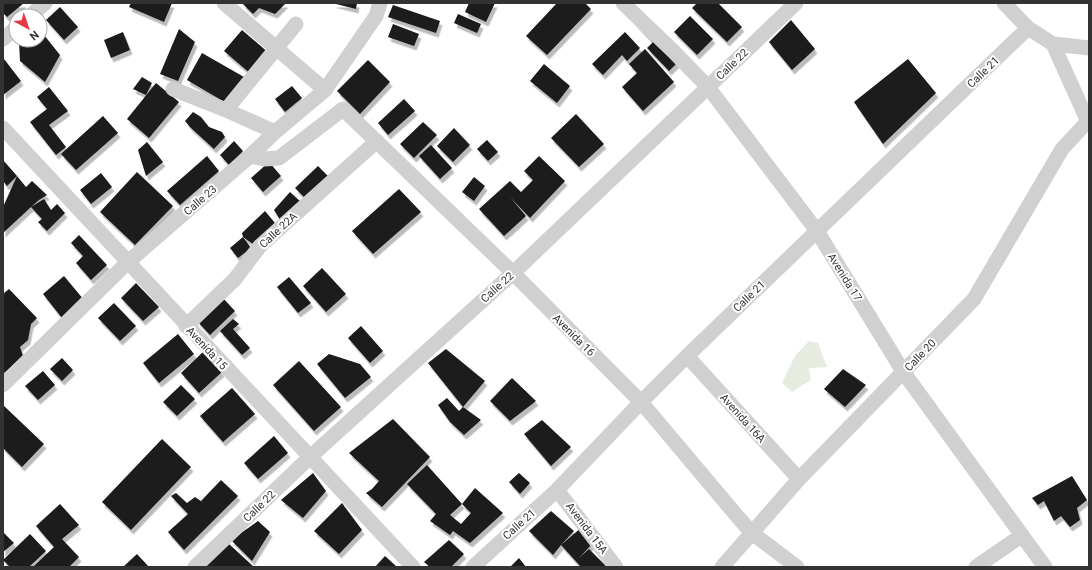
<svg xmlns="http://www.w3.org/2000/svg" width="1092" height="570" viewBox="0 0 1092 570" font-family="Roboto,sans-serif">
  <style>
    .green { fill: #e6ecdf }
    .building { fill: #1a1a1a; fill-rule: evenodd; filter: url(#shadow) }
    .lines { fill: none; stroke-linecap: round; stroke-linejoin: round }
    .street { stroke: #d0d0d0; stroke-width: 15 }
    .labels { text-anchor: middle; stroke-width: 4; stroke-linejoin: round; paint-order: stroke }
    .street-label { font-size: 11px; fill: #333; stroke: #fff }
  </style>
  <defs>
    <filter id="shadow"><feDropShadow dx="2.5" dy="4.5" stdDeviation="0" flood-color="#0004"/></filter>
  </defs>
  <rect width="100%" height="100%" fill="#fff"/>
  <path class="green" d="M 809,341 L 818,343 L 827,367 L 809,368 L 811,380 L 792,392 L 782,383 L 795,356 Z"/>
  <path class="building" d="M 3,3 L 24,3 L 7,17 L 3,13 Z
    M 131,3 L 172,3 L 164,22 L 129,7 Z
    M 242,3 L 286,3 L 275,14 L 259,8 L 253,14 Z
    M 332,3 L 357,3 L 356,9 Z
    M 469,3 L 495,3 L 486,22 L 465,12 Z
    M 557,3 L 585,3 L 591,9 L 547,55 L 526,36 Z
    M 697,3 L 718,3 L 742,27 L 727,42 L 692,8 Z
    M 393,5 L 440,21 L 436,33 L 388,17 Z
    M 60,7 L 78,27 L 64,40 L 46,20 Z
    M 458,14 L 481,24 L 477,33 L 454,23 Z
    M 690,16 L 713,39 L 697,55 L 674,32 Z
    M 791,20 L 815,49 L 792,70 L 769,42 Z
    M 633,21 L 682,58 L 669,71 L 647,48 L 653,42 Z
    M 393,24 L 419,34 L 414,46 L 388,37 Z
    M 179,29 L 195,42 L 178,81 L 160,74 Z
    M 40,30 L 60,55 L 45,82 L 20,61 L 19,42 L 21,40 L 40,40 Z
    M 242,30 L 270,54 L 252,75 L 224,51 Z
    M 123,32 L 130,50 L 111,58 L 104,40 Z
    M 625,32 L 640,48 L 627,61 L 622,55 L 603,75 L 592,64 Z
    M 645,49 L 674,82 L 643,111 L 622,87 L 637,73 L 629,64 Z
    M 202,53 L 244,77 L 228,104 L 187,80 Z
    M 4,59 L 21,81 L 3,95 L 3,60 Z
    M 908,59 L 936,93 L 883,144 L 854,102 Z
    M 368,60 L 390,82 L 360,114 L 337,91 Z
    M 544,64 L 570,86 L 557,103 L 530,81 Z
    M 142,77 L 152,83 L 146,95 L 133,89 Z
    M 156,83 L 179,102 L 149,138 L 127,119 Z
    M 292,86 L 302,98 L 285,112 L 275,99 Z
    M 49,87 L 68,111 L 49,125 L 66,147 L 56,155 L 30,122 L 47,109 L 37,97 Z
    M 404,99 L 415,111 L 388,135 L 378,123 Z
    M 193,112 L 201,117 L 209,127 L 222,132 L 225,137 L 214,149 L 191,128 L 185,121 Z
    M 576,114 L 604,144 L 579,167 L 551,138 Z
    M 103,116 L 118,133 L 76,170 L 61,154 Z
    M 423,122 L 437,135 L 414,158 L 400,144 Z
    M 454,128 L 470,145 L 453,162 L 437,146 Z
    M 487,140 L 498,152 L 488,161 L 477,149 Z
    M 234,141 L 243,151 L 229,165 L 220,155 Z
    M 147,142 L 163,162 L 146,176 L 138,150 Z
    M 431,145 L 452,168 L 440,179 L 419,156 Z
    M 207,156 L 219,171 L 180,205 L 167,191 Z
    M 539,156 L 565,181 L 530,218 L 510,197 L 526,216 L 504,236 L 479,209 L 510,181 L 521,192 L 533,180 L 524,171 Z
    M 3,160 L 17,176 L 7,186 L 3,181 Z
    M 269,162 L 281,176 L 263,192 L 251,178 Z
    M 318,166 L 328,176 L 305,198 L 295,188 Z
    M 137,172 L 173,206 L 135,245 L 100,212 Z
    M 101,173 L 112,187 L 91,204 L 80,190 Z
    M 17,176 L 26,187 L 32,181 L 47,195 L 39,200 L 31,207 L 44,199 L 51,210 L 57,204 L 65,213 L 47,231 L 38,222 L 42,219 L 31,207 L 3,233 L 3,207 Z
    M 474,177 L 485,186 L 474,201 L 462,192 Z
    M 399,189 L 421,212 L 373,254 L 352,231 Z
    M 290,192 L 301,202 L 282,223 L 274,210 Z
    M 265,211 L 275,223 L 253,244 L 243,237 L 242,233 Z
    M 79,235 L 107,265 L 91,280 L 76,263 L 83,256 L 71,243 Z
    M 243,237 L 251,248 L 238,258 L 230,248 Z
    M 322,268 L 346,294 L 326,312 L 303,286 Z
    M 64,276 L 84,300 L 62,318 L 43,294 Z
    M 289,277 L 311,303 L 298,313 L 277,287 Z
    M 136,283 L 159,307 L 143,321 L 121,298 Z
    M 9,289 L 37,318 L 31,324 L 28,340 L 20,347 L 23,356 L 3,374 L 3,294 Z
    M 221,296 L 235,311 L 210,335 L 197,321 Z
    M 114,303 L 136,326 L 120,341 L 98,318 Z
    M 233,319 L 239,324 L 233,329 L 250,348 L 242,355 L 220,331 Z
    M 361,326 L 383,351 L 370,363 L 348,338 Z
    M 178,334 L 194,354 L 159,383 L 143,363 Z
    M 446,349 L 485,381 L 463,407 L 428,363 Z
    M 203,352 L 222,372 L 199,393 L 181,373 Z
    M 329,354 L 360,364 L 371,377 L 345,398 L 317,364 Z
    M 62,358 L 73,370 L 62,381 L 50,369 Z
    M 299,361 L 341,407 L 314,431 L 273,385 Z
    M 843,369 L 866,385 L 845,407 L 824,389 Z
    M 43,371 L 55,385 L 38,400 L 25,386 Z
    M 512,378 L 536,401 L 510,421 L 490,401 Z
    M 181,385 L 195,399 L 177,416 L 163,402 Z
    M 232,388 L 255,414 L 223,442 L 200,416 Z
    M 447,398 L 459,411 L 463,407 L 481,420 L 464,435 L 450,422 L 438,405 Z
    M 3,405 L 44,444 L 22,467 L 3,448 Z
    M 393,419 L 430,457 L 382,507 L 366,493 L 372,489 L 379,481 L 349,453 Z
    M 542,420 L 571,447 L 551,466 L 524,434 Z
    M 274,436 L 288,453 L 258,479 L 244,463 Z
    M 162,439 L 191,467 L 131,530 L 102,502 Z
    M 427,465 L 462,504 L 475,488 L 503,513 L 470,543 L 453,531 L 450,535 L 430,521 L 436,514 L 407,484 ZM 462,504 L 471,513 L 461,524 L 450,515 Z
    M 313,473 L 326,491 L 303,518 L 281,500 Z
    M 519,473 L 530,483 L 520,494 L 509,482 Z
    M 1072,476 L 1087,500 L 1077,508 L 1080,520 L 1070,527 L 1061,516 L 1054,521 L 1044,501 L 1038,505 L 1032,498 Z
    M 221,480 L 238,496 L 184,550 L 168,532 L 188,514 L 171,496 L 176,493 L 187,503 L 195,497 L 205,504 L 201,501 Z
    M 342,503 L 362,530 L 339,554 L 314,531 Z
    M 60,504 L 79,525 L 62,539 L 79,557 L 69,567 L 33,567 L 54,547 L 36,526 Z
    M 551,511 L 574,531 L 561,545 L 582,527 L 594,542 L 579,558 L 589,549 L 607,567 L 581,567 L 561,545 L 553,555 L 529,531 Z
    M 258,521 L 270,532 L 252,561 L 231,540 Z
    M 4,533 L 14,543 L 3,552 L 3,534 Z
    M 30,534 L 46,551 L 29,567 L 10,567 L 3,560 Z
    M 449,540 L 464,554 L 451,567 L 430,567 L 424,562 Z
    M 228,543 L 254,567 L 205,567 Z
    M 137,554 L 149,567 L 123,567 Z
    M 385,556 L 397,567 L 375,567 Z
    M 519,558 L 526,567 L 510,567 Z"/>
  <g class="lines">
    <path class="street" d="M 224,3 L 325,90
      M 623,3 L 673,51 L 708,87 L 817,231 L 904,373 L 1045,567
      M 1004,3 L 1028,28 L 1053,44 L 1089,124
      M 30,16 L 45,3
      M 3,39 L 16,28
      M 1053,44 L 1089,48
      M 173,89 L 226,110 L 275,132
      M 226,110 L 296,24
      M 3,128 L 413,567
      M 250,156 L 265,159 L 279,158 L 343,109 L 513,273 L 641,402 L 737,516 L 752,533 L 797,567
      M 186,326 L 235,279 L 260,246 L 377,141
      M 687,356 L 799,479
      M 3,385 L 128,262 L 250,156 L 275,132 L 325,90 L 376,16 L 380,3
      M 557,490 L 616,567
      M 195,567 L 310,457 L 513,273 L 796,3
      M 473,567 L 557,490 L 641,402 L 687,356 L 1028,28
      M 722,567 L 799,479 L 974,299 L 1062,149 L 1089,120
      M 976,567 L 1021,536"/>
  </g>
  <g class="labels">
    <g class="street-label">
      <text transform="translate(732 64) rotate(-44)" y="4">Calle 22</text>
      <text transform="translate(983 72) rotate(-44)" y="4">Calle 21</text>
      <text transform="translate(200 200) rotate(-41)" y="4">Calle 23</text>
      <text transform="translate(278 230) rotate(-43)" y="4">Calle 22A</text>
      <text transform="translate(845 277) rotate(58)" y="4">Avenida 17</text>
      <text transform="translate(497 287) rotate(-42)" y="4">Calle 22</text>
      <text transform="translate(749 296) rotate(-44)" y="4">Calle 21</text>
      <text transform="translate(574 335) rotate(45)" y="4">Avenida 16</text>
      <text transform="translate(207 348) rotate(47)" y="4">Avenida 15</text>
      <text transform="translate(920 355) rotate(-46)" y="4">Calle 20</text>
      <text transform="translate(743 418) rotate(48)" y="4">Avenida 16A</text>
      <text transform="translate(259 506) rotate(-44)" y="4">Calle 22</text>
      <text transform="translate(519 524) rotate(-42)" y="4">Calle 21</text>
      <text transform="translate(587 528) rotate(53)" y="4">Avenida 15A</text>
    </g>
  </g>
  <rect width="1092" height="570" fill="none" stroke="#333333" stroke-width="8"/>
  <g transform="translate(28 28) rotate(140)"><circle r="19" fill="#ffffff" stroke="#adadad"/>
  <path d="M0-3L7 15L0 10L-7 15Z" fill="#e63946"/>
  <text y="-6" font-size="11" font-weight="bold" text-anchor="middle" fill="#333333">N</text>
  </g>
</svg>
